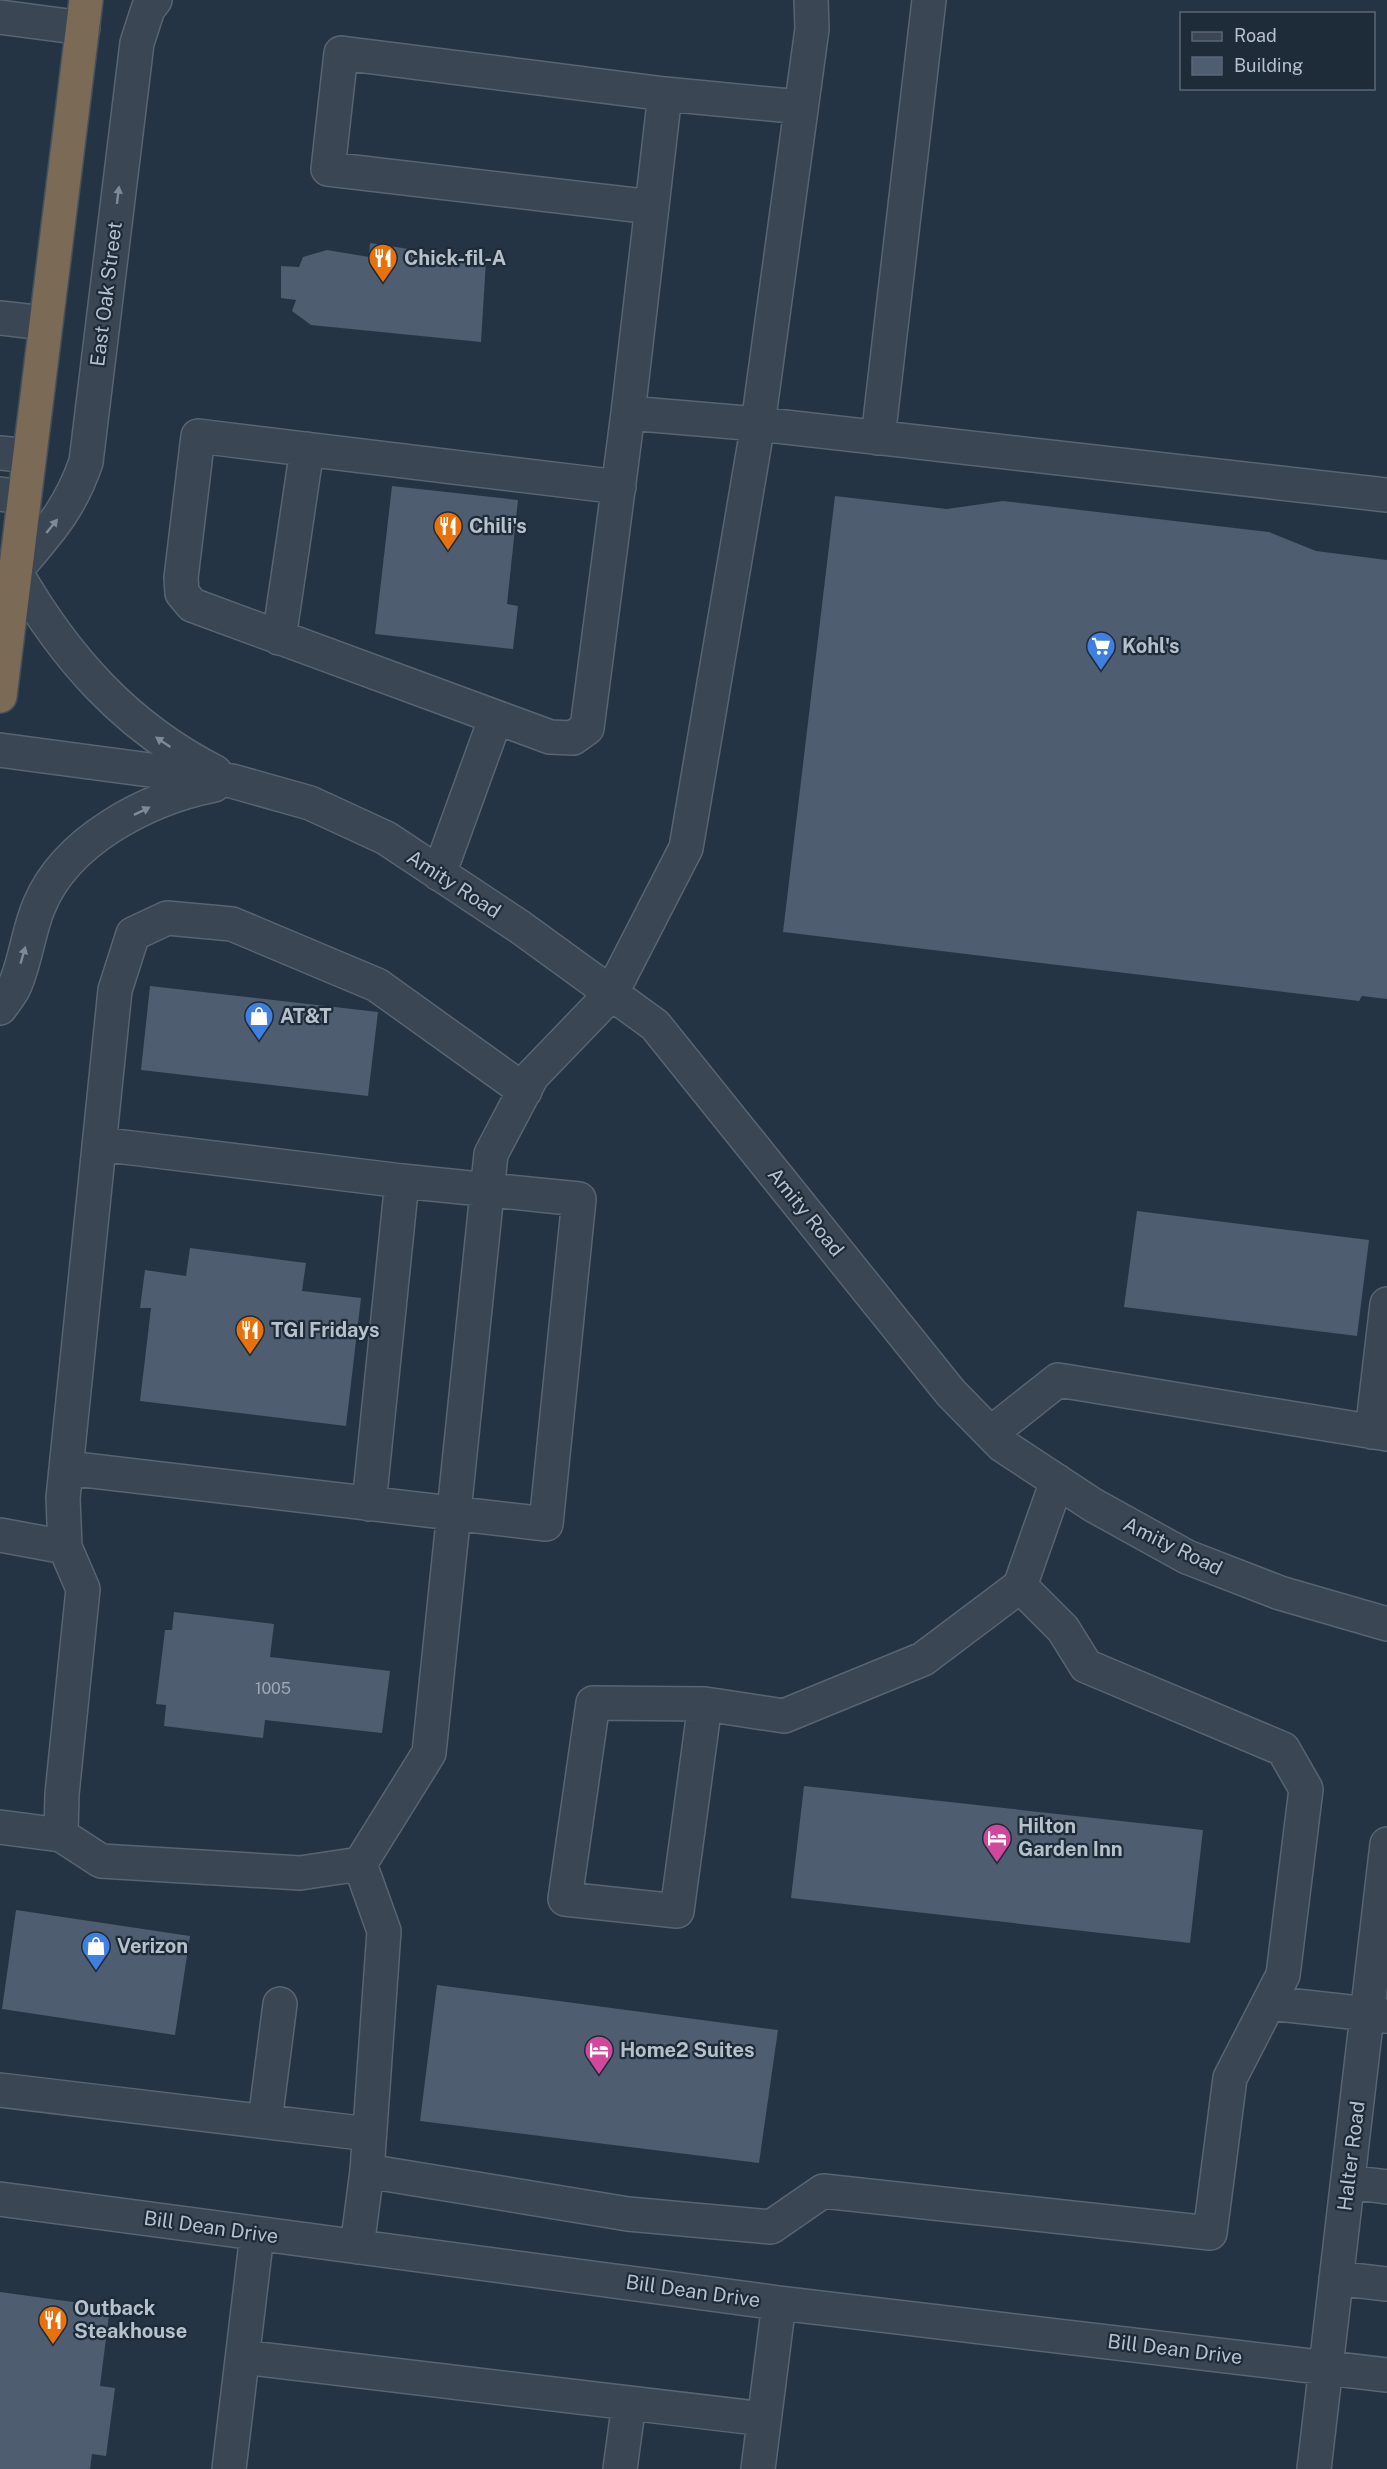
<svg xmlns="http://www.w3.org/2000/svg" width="1387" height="2469" viewBox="0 0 1387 2469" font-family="'Public Sans',sans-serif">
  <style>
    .building { fill: #4e5d6f }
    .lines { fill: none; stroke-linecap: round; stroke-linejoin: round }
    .minor-casing { stroke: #586470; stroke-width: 36 }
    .highway-casing { stroke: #44515d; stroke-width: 36 }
    .minor { stroke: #3a4653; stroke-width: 33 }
    .highway { stroke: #7a6a56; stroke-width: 33 }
    .oneway { fill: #7f8a96 }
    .labels { text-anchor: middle; stroke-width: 4.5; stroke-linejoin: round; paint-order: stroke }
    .number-label { font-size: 16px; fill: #9da8b6 }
    .poi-label { font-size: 20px; font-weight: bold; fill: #b7c1cd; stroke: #1e2b39; text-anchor: start }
    .street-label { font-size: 20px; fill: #b7c1cd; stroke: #1e2b39 }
  </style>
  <rect width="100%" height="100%" fill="#253444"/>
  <path class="building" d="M 370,243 L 486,261 L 481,342 L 311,325 L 292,311 L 296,300 L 281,298 L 281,266 L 299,267 L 303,257 L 327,250 L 369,257 Z
    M 392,486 L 518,500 L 507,604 L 518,606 L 513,649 L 375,634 Z
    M 835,496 L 947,509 L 1003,501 L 1269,532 L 1316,551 L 1387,560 L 1387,999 L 1362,996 L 1359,1001 L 783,932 Z
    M 150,986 L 378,1012 L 368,1096 L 141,1070 Z
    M 1137,1211 L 1369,1240 L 1357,1336 L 1124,1307 Z
    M 190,1248 L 306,1263 L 302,1291 L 361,1298 L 346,1426 L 140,1401 L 151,1308 L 140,1308 L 145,1270 L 186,1276 Z
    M 174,1612 L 274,1624 L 270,1657 L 390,1671 L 382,1733 L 265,1720 L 263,1738 L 164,1726 L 166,1705 L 156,1704 L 165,1630 L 172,1630 Z
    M 804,1786 L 1203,1830 L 1190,1943 L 791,1898 Z
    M 16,1910 L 190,1936 L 175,2035 L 2,2009 Z
    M 437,1985 L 778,2030 L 759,2163 L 420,2121 Z
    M 0,2292 L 110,2307 L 100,2386 L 115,2388 L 106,2456 L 92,2454 L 90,2469 L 0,2469 Z"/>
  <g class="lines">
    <g class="minor-casing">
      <path id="minor" d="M 155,0 L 148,9 L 137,43 L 86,462 C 69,511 47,533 15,571 C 64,657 126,727 215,772
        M 0,17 L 83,28
        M 801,107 L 665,94 L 628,413 L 758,424 L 1387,495
        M 652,207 L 328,169 L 341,53 L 665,94
        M 0,318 L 44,323
        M 878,438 L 929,0
        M 0,453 L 28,456
        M 619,487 L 198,436 L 181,578 L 182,593 L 192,605 L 550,737 L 573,738 L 587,728 L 628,413
        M 0,494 L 24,497
        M 279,638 L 307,449
        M 0,750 L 232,781 L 310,803 L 386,838 L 520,927 L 655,1025 L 951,1393 L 1002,1445 L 1093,1505 L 1187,1557 L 1280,1593 L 1387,1624
        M 439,874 L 496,717
        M 0,1008 C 5,1001 12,993 15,985 C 26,960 28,932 39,906 C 66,840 148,798 214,785
        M 99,1144 L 402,1181 L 369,1504
        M 1372,1432 L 1387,1304
        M 991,1433 L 1058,1380 L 1387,1434
        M 67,1468 L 546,1524 L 579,1199 L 402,1181
        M 0,1535 L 65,1547 L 83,1589 L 62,1794 L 61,1835 L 101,1861 L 300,1873 L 360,1864 L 429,1753 L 491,1154 L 532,1076 L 611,994 L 686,848 L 758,424 L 812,29 L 811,0
        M 65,1547 L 63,1498 L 115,990 L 133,934 L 167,918 L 232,924 L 377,985 L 525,1091
        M 705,1704 L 677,1911 L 565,1899 L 593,1703 L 705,1704 L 784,1716 L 923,1659 L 1020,1586
        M 0,1827 L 61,1835
        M 1269,2003 L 1387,2016
        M 0,2090 L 369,2134
        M 265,2121 L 280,2004
        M 367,2171 L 628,2214 L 771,2227 L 823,2191 L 1210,2233 L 1230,2078 L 1283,1975 L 1306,1789 L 1283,1749 L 1086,1666 L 1063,1629 L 1020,1586 L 1057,1481
        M 1348,2182 L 1387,2187
        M 0,2199 L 779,2303 L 1387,2375
        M 357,2247 L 367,2171 L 384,1931 L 360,1864
        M 1336,2278 L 1387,2284
        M 243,2357 L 764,2419
        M 229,2469 L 257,2234
        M 620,2469 L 629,2403
        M 758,2469 L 779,2303
        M 1314,2469 L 1387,1844"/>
    </g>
    <g class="highway-casing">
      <path id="highway" d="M 0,696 L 86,0"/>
    </g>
    <use href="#minor" class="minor"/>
    <use href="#highway" class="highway"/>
  </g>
  <defs><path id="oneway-solid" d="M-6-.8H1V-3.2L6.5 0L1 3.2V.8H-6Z" transform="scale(1.5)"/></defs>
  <g class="oneway">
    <use href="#oneway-solid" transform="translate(118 195) rotate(-83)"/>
    <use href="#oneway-solid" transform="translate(52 526) rotate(-51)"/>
    <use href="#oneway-solid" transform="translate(163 742) rotate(-146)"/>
    <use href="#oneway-solid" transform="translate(142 811) rotate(-26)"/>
    <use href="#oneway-solid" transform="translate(23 955) rotate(-74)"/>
  </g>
  <defs>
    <g id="restaurant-pin" transform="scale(1.5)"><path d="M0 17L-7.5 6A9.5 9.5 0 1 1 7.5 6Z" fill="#e8710a" stroke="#1e2b39"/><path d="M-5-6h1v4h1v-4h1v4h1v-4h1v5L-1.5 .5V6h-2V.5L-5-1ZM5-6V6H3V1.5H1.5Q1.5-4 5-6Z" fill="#fff"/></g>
    <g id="supermarket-pin" transform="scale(1.5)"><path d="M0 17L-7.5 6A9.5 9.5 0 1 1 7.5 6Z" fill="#3f7fe0" stroke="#1e2b39"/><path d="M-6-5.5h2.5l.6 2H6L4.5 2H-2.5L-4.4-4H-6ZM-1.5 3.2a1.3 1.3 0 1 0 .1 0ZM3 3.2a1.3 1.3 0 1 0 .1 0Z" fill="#fff"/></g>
    <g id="shop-pin" transform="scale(1.5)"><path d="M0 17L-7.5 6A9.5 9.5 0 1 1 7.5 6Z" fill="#3f7fe0" stroke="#1e2b39"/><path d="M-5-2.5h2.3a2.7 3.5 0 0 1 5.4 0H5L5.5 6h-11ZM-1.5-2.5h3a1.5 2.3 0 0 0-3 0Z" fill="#fff"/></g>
    <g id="hotel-pin" transform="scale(1.5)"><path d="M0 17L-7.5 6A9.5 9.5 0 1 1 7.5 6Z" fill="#d1479c" stroke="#1e2b39"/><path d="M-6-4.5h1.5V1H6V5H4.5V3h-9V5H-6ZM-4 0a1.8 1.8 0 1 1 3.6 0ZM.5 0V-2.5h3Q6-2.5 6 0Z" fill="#fff"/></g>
  </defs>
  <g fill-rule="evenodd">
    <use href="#restaurant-pin" x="383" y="258"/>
    <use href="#restaurant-pin" x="448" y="526"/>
    <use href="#supermarket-pin" x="1101" y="646"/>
    <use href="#shop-pin" x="259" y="1016"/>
    <use href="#restaurant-pin" x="250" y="1330"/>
    <use href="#hotel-pin" x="997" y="1838"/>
    <use href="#shop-pin" x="96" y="1946"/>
    <use href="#hotel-pin" x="599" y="2050"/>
    <use href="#restaurant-pin" x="53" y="2320"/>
  </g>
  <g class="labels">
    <g class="number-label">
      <text x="273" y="1694">1005</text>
    </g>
    <g class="poi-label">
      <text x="404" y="265">Chick-fil-A</text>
      <text x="469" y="533">Chili's</text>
      <text x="1122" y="653">Kohl's</text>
      <text x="280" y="1023">AT&amp;T</text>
      <text x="271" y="1337">TGI Fridays</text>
      <text x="1018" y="1833">Hilton<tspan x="1018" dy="23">Garden Inn</tspan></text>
      <text x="117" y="1953">Verizon</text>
      <text x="620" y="2057">Home2 Suites</text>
      <text x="74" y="2315">Outback<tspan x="74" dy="23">Steakhouse</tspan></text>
    </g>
    <g class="street-label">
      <text transform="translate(106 294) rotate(-83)" y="7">East Oak Street</text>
      <text transform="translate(454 884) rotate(33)" y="7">Amity Road</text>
      <text transform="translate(806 1212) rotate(51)" y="7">Amity Road</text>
      <text transform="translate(1173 1546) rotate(26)" y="7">Amity Road</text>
      <text transform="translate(1351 2156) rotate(-83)" y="7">Halter Road</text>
      <text transform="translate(211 2227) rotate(8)" y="7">Bill Dean Drive</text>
      <text transform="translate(693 2291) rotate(8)" y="7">Bill Dean Drive</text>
      <text transform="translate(1175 2349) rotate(7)" y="7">Bill Dean Drive</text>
    </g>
  </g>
  <rect x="1180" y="12" width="195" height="78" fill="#1e2b39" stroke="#5b6774" stroke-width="1.5"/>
  <rect x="1192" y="32" width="30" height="9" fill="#3a4653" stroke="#5b6774" stroke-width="1.5"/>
  <text x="1234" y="42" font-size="18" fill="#b7c1cd">Road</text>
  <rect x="1192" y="57" width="30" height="18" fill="#4e5d6f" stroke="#5b6774" stroke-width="1.5"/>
  <text x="1234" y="72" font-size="18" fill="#b7c1cd">Building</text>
</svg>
